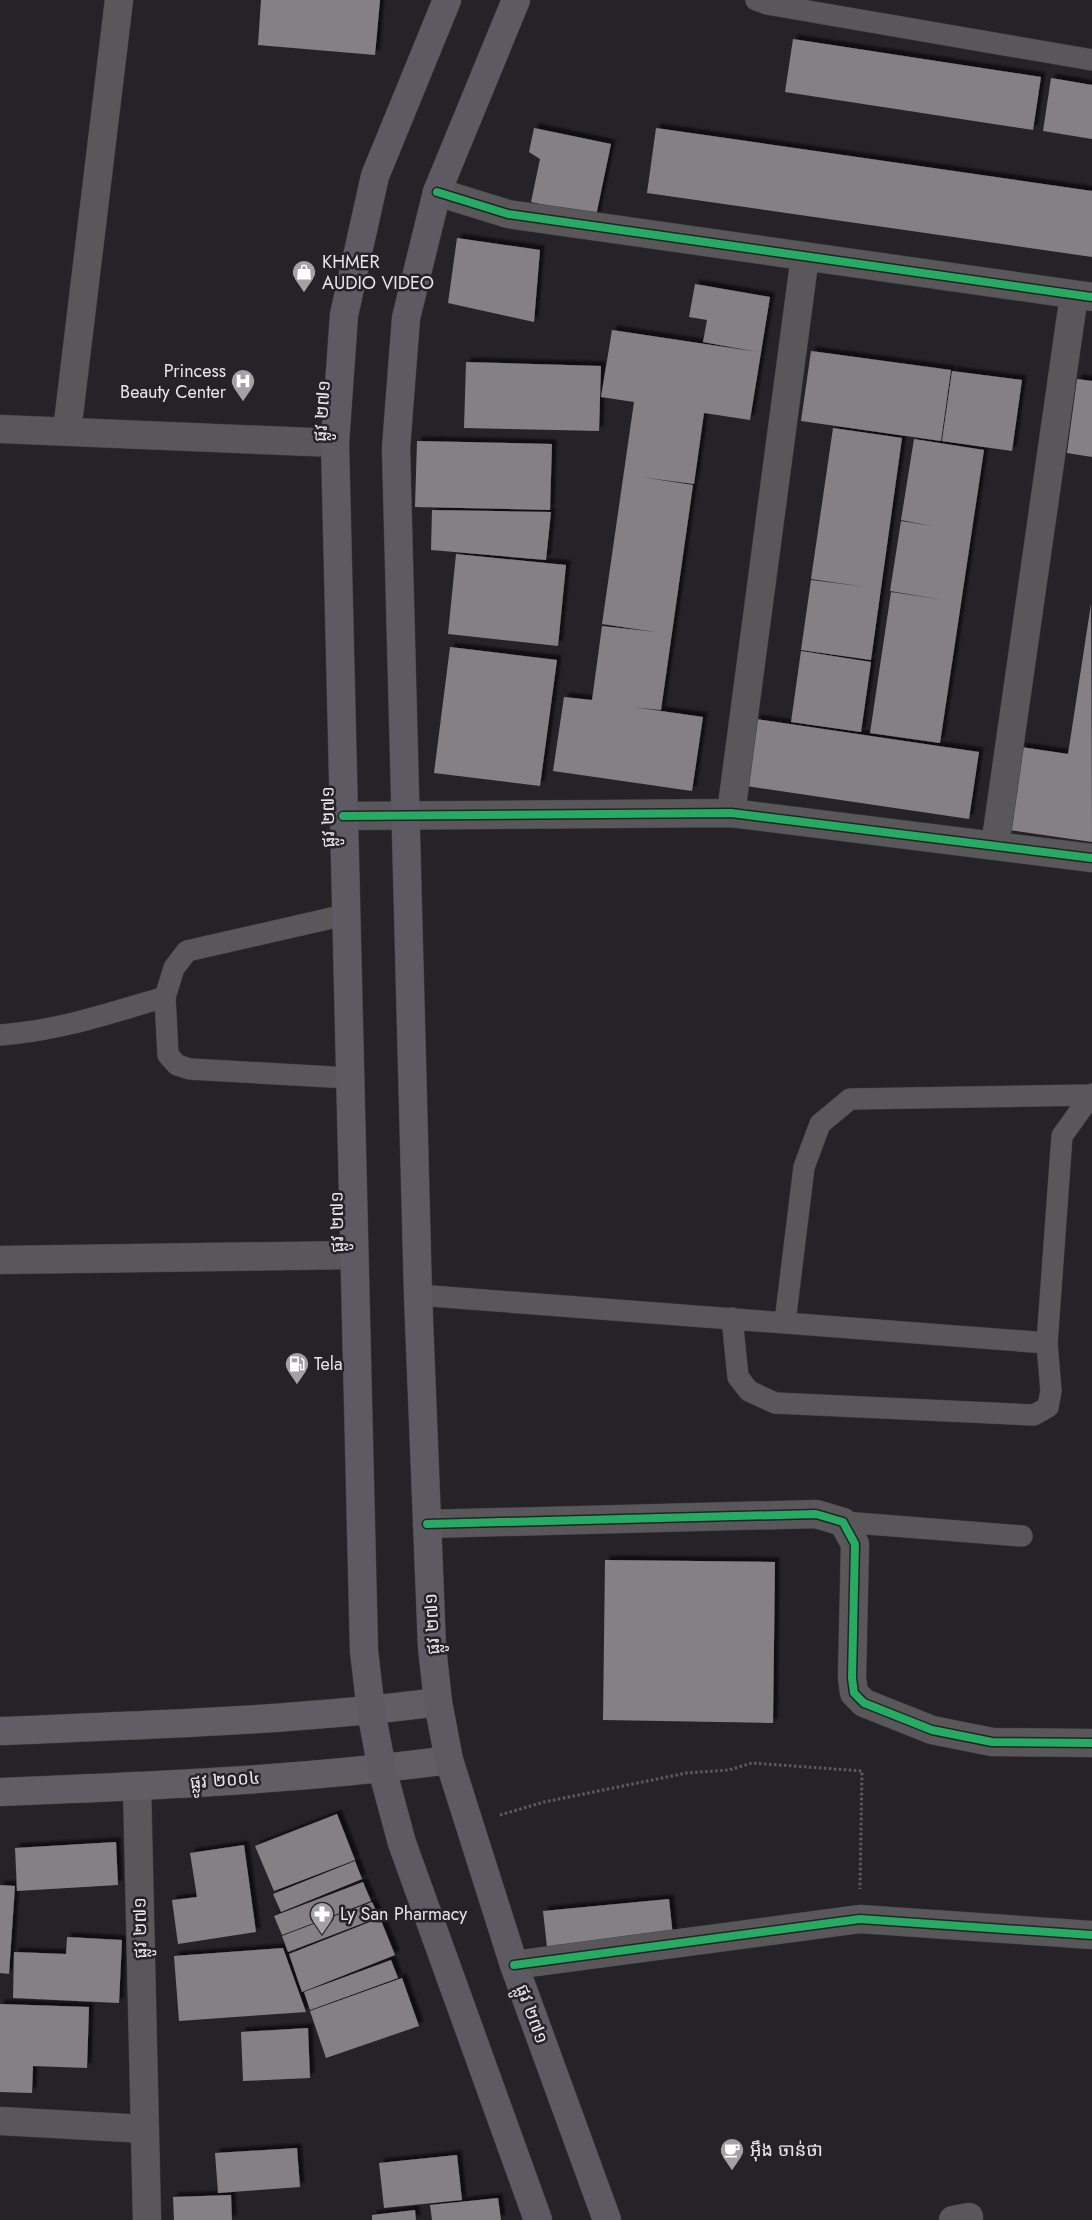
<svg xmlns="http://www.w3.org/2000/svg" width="1092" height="2220" viewBox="0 0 1092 2220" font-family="Jost,'Noto Sans Khmer',sans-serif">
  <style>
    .building { fill: #848084; filter: url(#shadow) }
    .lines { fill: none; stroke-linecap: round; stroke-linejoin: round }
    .lane-casing { stroke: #424044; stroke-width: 22 }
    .street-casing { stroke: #424044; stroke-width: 29 }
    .secondary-casing { stroke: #424044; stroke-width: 29 }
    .primary-casing { stroke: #424044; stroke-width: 29 }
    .path { stroke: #5d5b5e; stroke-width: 3; stroke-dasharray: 2.5 2.5; stroke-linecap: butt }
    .lane { stroke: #59575a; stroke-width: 21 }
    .street { stroke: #59575a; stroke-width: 28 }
    .secondary { stroke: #605e64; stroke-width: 28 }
    .primary { stroke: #5d5a64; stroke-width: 28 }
    .cycleway-casing { stroke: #262229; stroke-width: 11 }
    .cycleway { stroke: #26ab63; stroke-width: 8 }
    .labels { text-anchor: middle; stroke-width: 5; stroke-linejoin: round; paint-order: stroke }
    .poi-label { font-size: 18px; fill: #e8e5ea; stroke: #262229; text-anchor: start }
    .street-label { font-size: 18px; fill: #e8e5ea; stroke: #262229 }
  </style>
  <defs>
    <filter id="shadow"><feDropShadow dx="4.5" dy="-4.5" stdDeviation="1" flood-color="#0009"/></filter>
  </defs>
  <rect width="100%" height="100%" fill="#262328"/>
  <path class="building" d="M 261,0 L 380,0 L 375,55 L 258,45 Z
    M 793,39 L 1041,77 L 1033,130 L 785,92 Z
    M 1051,78 L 1092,85 L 1092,139 L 1043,131 Z
    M 534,128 L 611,144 L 596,216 L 531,202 L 540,159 L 529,152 Z
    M 656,128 L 1092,191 L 1092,257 L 647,193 Z
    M 457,238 L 540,250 L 534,322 L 448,303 Z
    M 695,284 L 770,297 L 750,420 L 704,413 L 694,484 L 640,477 L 693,485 L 661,710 L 633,707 L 703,717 L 692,791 L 553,771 L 564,697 L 592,700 L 602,626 L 656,632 L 602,624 L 634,402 L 601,397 L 612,330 L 758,352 L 703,342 L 707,320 L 689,317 Z
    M 811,351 L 951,370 L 941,441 L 801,421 Z
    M 466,362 L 601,366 L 599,431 L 464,428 Z
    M 952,371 L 1022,380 L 1012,451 L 942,441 Z
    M 1077,379 L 1092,381 L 1092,457 L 1067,453 Z
    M 833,428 L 902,438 L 871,660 L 801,650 L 811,580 L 866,587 L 811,579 Z
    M 914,439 L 984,450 L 940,743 L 870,733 L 891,592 L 944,600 L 890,591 L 901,521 L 932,526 L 901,520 Z
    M 417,441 L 552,444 L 550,510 L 415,507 Z
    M 432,510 L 551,512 L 546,560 L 431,550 Z
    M 456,554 L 566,565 L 558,646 L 448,634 Z
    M 1091,604 L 1092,842 L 1009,830 L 1021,747 L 1068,754 Z
    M 450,647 L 557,660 L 540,786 L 434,773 Z
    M 801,651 L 871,662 L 861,732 L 791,722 Z
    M 756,719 L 979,752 L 969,819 L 746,786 Z
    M 605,1560 L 775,1562 L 773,1723 L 603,1720 Z
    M 337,1814 L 355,1860 L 274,1891 L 255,1846 Z
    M 116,1842 L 118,1885 L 17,1891 L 15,1848 Z
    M 244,1845 L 256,1932 L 178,1944 L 172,1900 L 197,1897 L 190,1853 Z
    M 355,1861 L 362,1879 L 281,1912 L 273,1894 Z
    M 363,1882 L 371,1901 L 282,1935 L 274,1916 Z
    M 0,1885 L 15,1886 L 9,1974 L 0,1973 Z
    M 669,1899 L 673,1936 L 547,1947 L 543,1911 Z
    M 372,1902 L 379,1917 L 288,1952 L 282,1936 Z
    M 380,1918 L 395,1955 L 302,1992 L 289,1954 Z
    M 67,1937 L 122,1940 L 119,2003 L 13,1998 L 14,1952 L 66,1954 Z
    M 283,1948 L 306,2012 L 179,2021 L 174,1956 Z
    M 391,1960 L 398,1978 L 310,2010 L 304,1992 Z
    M 402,1978 L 419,2026 L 326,2058 L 310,2011 Z
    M 0,2004 L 89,2007 L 87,2068 L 33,2066 L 32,2093 L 0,2092 Z
    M 308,2028 L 310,2078 L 243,2081 L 241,2032 Z
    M 297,2148 L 300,2187 L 218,2193 L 215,2153 Z
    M 457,2155 L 462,2200 L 384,2208 L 379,2163 Z
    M 231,2195 L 232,2220 L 174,2220 L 173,2197 Z
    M 498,2198 L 501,2220 L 432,2220 L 430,2205 Z
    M 415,2210 L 416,2220 L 372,2220 L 372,2215 Z"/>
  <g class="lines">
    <g class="lane-casing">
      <path id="lane" d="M 756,0 L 767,4 L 1092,60
        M 345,915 L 187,951 L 174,968 L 165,997 L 168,1055 L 177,1065 L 190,1069 L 349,1078
        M 0,1035 C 58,1031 110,1013 165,997
        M 418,1295 L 1047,1343 L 1062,1136 L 1092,1094
        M 732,1318 L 738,1377 L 749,1391 L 775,1403 L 1034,1415 L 1048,1407 L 1051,1391 L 1047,1343
        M 785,1322 L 804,1167 L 820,1124 L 850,1099 L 1090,1095
        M 843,1522 L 1022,1536"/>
    </g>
    <g class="street-casing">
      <path id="street" d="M 437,192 L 508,214 L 1092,297
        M 0,429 L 335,443
        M 67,431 L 119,0
        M 731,813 L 805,256
        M 343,816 L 731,813 L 1092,858
        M 995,846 L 1074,295
        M 0,1260 L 353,1255
        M 427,1524 L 816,1514 L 843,1522 L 855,1544 L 852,1678 L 854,1693 L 864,1703 L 932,1730 L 992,1742 L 1092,1743
        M 137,1786 L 147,2220
        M 514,1965 L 860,1919 L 1092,1935
        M 0,2121 L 145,2129
        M 953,2220 L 969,2217"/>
    </g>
    <g class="secondary-casing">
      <path id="secondary" d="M 0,1731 C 146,1725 293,1721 438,1702
        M 0,1792 C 150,1786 300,1780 449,1760"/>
    </g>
    <g class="primary-casing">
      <path id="primary" d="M 447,0 L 375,176 L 344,315 L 335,443 L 364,1651 L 371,1711 L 382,1769 L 402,1843 L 538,2220
        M 516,0 L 437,192 L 406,318 L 396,448 L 418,1295 L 432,1647 L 438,1702 L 449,1760 L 514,1965 L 607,2220"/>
    </g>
    <path class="path" d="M 500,1815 L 544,1802 L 686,1773 L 729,1770 L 752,1763 L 862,1771 L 860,1889"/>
    <use href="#lane" class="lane"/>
    <use href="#street" class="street"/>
    <use href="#secondary" class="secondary"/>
    <use href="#primary" class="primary"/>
    <g class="cycleway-casing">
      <path id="cycleway" d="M 437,192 L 508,214 L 1092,297
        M 343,816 L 731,813 L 1092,858
        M 427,1524 L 816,1514 L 843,1522 L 855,1544 L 852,1678 L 854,1693 L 864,1703 L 932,1730 L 992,1742 L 1092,1743
        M 514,1965 L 860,1919 L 1092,1935"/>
    </g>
    <use href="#cycleway" class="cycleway"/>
  </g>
  <defs>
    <g id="shop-pin" transform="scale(1.25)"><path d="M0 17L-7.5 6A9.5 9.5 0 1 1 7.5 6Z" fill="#a4a1a6" stroke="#262229"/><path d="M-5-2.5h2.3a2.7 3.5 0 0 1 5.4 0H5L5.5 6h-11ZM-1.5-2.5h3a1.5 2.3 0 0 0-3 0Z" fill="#fff"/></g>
    <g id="hospital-pin" transform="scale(1.25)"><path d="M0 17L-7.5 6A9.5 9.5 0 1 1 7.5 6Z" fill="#a4a1a6" stroke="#262229"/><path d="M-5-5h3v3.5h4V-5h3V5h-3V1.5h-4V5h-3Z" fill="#fff"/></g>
    <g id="fuel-pin" transform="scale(1.25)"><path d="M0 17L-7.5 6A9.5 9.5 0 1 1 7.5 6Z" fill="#a4a1a6" stroke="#262229"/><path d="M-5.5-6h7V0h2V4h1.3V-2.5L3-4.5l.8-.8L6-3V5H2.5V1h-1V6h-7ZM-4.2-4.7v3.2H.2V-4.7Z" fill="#fff"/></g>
    <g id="pharmacy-pin" transform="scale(1.25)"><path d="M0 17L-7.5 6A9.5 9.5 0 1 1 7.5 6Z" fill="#a4a1a6" stroke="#262229"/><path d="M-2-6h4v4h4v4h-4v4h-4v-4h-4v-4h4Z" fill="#fff"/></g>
    <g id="cafe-pin" transform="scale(1.25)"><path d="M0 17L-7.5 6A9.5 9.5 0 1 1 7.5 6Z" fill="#a4a1a6" stroke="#262229"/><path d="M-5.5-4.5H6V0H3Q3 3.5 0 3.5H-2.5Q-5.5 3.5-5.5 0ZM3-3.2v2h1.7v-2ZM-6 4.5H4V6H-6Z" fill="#fff"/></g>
  </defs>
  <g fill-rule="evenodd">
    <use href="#shop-pin" x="304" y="272"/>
    <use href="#hospital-pin" x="243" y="381"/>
    <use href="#fuel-pin" x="297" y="1364"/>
    <use href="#pharmacy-pin" x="322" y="1914"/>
    <use href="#cafe-pin" x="732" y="2150"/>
  </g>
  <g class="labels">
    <g class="poi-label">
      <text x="322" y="268">KHMER<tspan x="322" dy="21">AUDIO VIDEO</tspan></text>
      <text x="226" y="377" text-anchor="end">Princess<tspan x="226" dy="21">Beauty Center</tspan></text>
      <text x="314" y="1370">Tela</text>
      <text x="340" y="1920">Ly San Pharmacy</text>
      <text x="750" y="2156">អ៊ឹង ចាន់ថា</text>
    </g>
    <g class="street-label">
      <text transform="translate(322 411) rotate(-86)" y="6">ផ្លូវ ២៧១</text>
      <text transform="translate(328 817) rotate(-91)" y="6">ផ្លូវ ២៧១</text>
      <text transform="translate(337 1222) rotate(-91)" y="6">ផ្លូវ ២៧១</text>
      <text transform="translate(432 1624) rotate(-93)" y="6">ផ្លូវ ២៧១</text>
      <text transform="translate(225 1780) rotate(-4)" y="6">ផ្លូវ ២០០៤</text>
      <text transform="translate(140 1928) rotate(-91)" y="6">ផ្លូវ ២៧១</text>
      <text transform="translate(532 2014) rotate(70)" y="6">ផ្លូវ ២៧១</text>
    </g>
  </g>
</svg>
